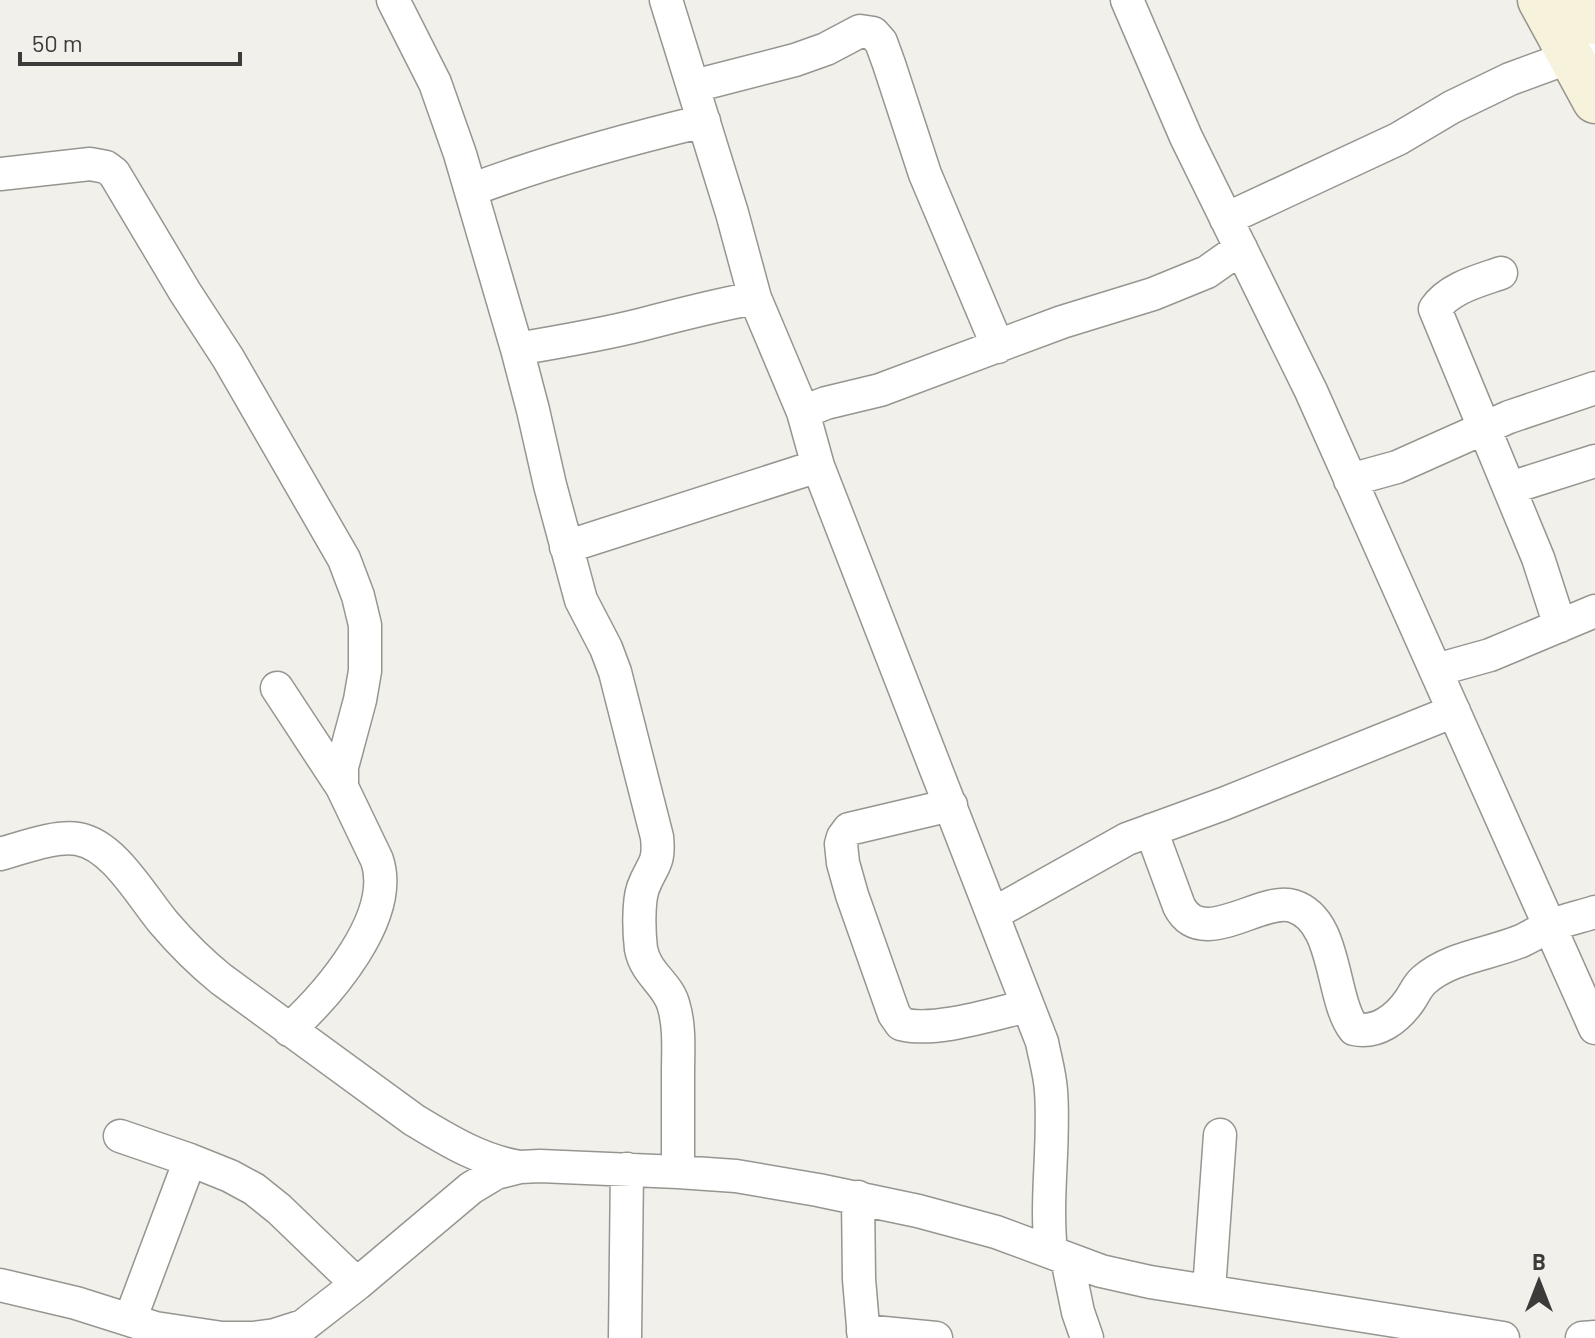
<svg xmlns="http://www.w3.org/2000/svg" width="1595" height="1338" viewBox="0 0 1595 1338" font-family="Barlow,sans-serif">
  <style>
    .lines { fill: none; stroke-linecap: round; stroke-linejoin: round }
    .minor-casing { stroke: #969590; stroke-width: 35 }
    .secondary-casing { stroke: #969590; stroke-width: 47 }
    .minor { stroke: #fff; stroke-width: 32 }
    .secondary { stroke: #f6f2dc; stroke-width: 44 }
  </style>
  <rect width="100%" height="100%" fill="#f1f0eb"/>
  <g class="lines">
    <g class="minor-casing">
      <path id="minor" d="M 393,0 L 435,83 L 460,154 L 517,349 L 533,410 L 550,485 L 581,600 L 606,648 L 615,672 L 657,837 C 660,865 652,864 643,888 C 638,903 639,933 641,949 C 646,975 669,984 674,1007 C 680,1028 678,1052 678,1074 C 678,1106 678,1139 678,1172
        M 666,0 L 732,213 L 755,298 L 803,412 L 818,466 L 1042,1042 C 1045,1058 1050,1074 1051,1091 C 1055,1144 1045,1198 1051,1251
        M 1127,0 L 1186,137 L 1311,391 L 1595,1028
        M 694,86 L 795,60 L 826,49 L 860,31 L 873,33 L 881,42 L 889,64 L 925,174 L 998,347
        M 0,174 L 90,164 L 106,167 L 114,173 L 185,292 L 228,358 L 344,559 L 358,596 L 365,625 L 365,671 L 360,700 L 342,767 L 342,787 L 377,860 C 396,917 328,994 289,1030
        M 471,190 C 547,161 625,140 704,121
        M 1226,219 L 1398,139 L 1452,107 L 1510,79 L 1570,57 L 1595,45
        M 1501,273 C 1478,281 1449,288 1435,309 L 1538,558 L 1560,626
        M 517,349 C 558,342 600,335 640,325 C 678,315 716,305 755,298
        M 803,412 L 826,403 L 880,390 L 1062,322 L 1153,294 L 1207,272 L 1241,248
        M 1350,480 L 1397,467 L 1509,417 L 1595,388
        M 1510,488 L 1595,461
        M 566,547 L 818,466
        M 1436,670 L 1490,655 L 1595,611
        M 277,688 L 342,787
        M 951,805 L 849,829 L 843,837 L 841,844 L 843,863 L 852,895 L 894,1014 L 901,1024 C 935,1033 993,1014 1027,1006
        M 1151,830 L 1179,906 C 1202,951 1261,896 1293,906 C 1338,920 1330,997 1354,1029 C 1377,1034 1397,1019 1410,1000 C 1415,993 1417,986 1424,980 C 1450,957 1490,954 1521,941 C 1530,937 1539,931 1548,927 C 1563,920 1580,917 1595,912
        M 0,854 C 22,848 56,835 78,839 C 114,845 142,897 164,923 C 182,944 200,962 221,979 L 414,1120 C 447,1140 481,1161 520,1167
        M 993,914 L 1127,839 L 1223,804 L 1454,711
        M 120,1136 L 190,1160 L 230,1176 L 254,1189 L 279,1209 L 357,1284
        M 858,1197 L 859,1279 L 864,1338
        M 1067,1259 L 1078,1312 L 1087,1338
        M 0,1285 L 76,1303 L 155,1328 L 222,1338 L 253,1338 L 275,1335 L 303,1326 L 357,1284 L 471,1188 L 496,1173 L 520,1167 L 540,1166 L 678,1172 L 736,1176 L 818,1190 L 918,1211 L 996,1232 L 1101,1271 L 1150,1282 L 1503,1338
        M 1209,1290 L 1220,1135
        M 130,1320 L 190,1160
        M 863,1331 L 936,1338
        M 625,1338 L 627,1169
        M 1582,1338 L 1595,1337"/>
    </g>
    <g class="secondary-casing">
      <path id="secondary" d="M 1540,0 L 1595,101
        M 1583,0 L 1595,22"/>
    </g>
    <use href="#minor" class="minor"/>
    <use href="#secondary" class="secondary"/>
  </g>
  <g transform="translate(1539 1282)" stroke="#f1f0eb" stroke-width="6" paint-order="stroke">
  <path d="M0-6L14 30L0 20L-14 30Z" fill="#3c3b39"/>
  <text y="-12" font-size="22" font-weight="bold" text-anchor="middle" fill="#3c3b39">B</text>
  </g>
  <path d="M20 52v12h220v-12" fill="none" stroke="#3c3b39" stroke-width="4"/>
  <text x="32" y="52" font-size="24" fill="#3c3b39" stroke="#f1f0eb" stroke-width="6" paint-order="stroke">50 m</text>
</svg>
